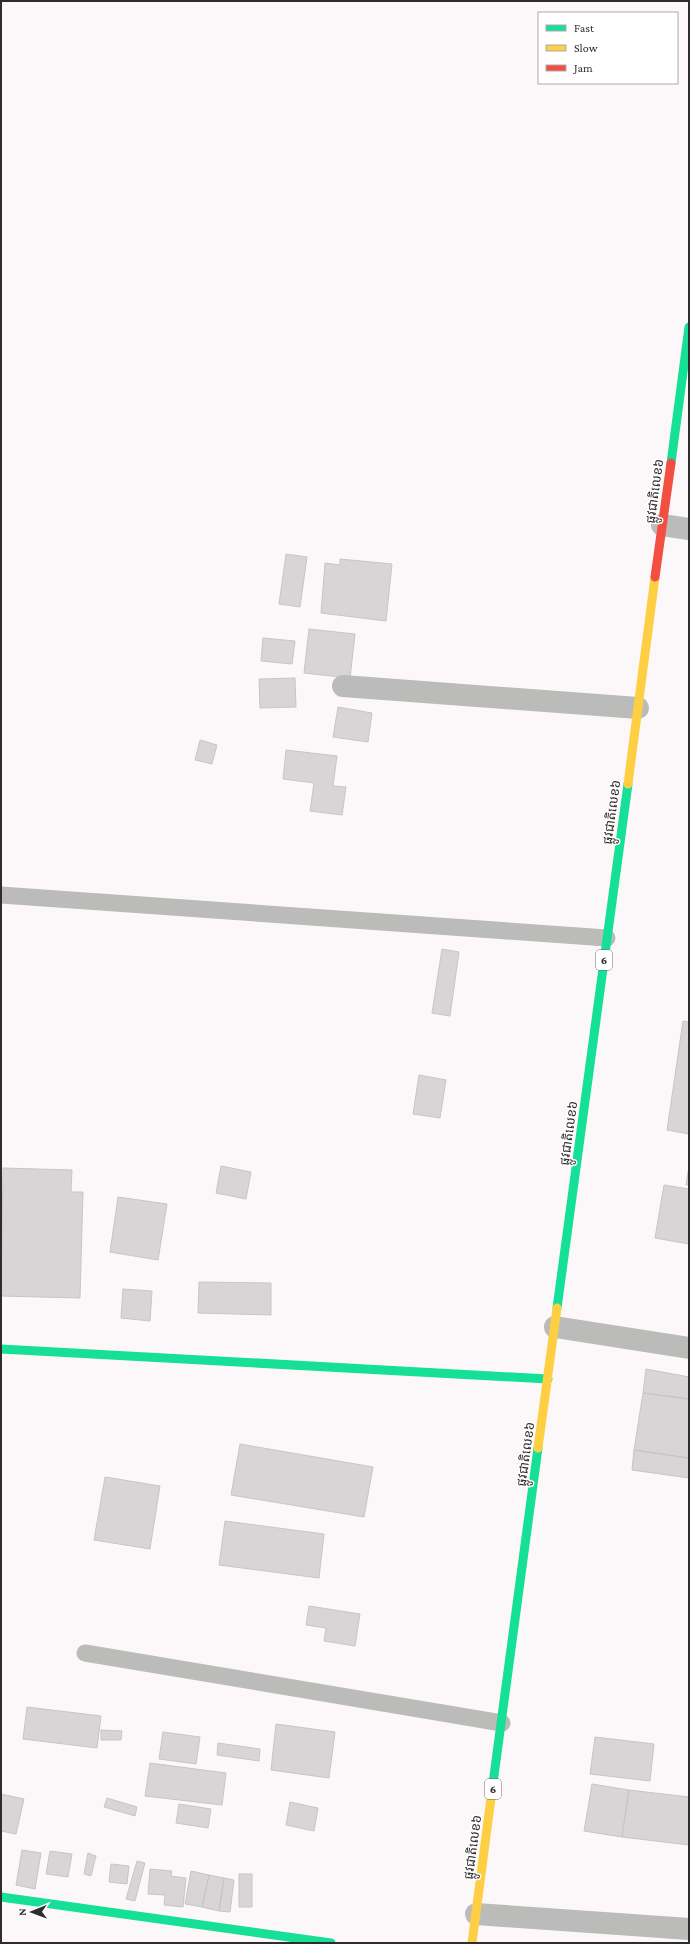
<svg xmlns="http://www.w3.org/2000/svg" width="690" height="1944" viewBox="0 0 690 1944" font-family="'Crimson Pro','Noto Sans Khmer',serif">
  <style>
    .building { fill: #d9d5d6; stroke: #c9c5c6 }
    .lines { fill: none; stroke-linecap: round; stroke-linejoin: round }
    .lane { stroke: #bbbbba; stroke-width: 17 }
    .street { stroke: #bbbbba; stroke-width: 22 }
    .fast { stroke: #16e098; stroke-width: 9 }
    .slow { stroke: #ffcf43; stroke-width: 9 }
    .jam { stroke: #f24e42; stroke-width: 9 }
    .labels { text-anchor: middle; stroke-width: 3; stroke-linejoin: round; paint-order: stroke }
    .shield { fill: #fff; stroke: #6f6b6b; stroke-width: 1 }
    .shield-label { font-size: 12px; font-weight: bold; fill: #312b2c }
    .street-label { font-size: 13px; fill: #312b2c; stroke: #fff }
  </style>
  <rect width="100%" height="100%" fill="#fcf8f9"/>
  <path class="building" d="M 286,554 L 307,557 L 300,607 L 279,604 Z
    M 340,559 L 392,564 L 386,621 L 321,613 L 325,563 L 340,565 Z
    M 309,629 L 355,634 L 350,678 L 304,673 Z
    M 263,638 L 295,641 L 292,664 L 261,661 Z
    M 295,678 L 296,707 L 260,708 L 259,679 Z
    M 338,707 L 372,713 L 368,742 L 333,737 Z
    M 200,740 L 217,745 L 212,764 L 195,760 Z
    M 286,750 L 337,756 L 333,786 L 346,787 L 342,815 L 310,811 L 314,783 L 283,779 Z
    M 442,949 L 459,952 L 450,1016 L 432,1013 Z
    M 683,1021 L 689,1022 L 689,1134 L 667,1130 Z
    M 419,1075 L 446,1080 L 440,1118 L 413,1114 Z
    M 221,1166 L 251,1172 L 246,1199 L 216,1193 Z
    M 689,1166 L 689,1185 L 686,1185 Z
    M 3,1168 L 72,1170 L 71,1192 L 83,1192 L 80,1298 L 1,1296 Z
    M 664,1185 L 689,1189 L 689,1244 L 655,1238 Z
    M 118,1197 L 167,1204 L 158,1260 L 110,1252 Z
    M 199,1282 L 271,1283 L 271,1315 L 198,1313 Z
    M 123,1289 L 152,1291 L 150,1321 L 121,1318 Z
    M 646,1369 L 689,1377 L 689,1399 L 643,1393 Z
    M 643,1393 L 689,1399 L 689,1458 L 634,1450 Z
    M 240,1444 L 373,1467 L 364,1517 L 231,1495 Z
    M 634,1450 L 689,1458 L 689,1478 L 632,1470 Z
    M 105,1477 L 160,1486 L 150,1549 L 94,1540 Z
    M 225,1521 L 324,1534 L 319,1578 L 219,1565 Z
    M 309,1606 L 360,1614 L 355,1646 L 324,1641 L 326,1628 L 306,1625 Z
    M 27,1707 L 101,1716 L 97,1748 L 23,1739 Z
    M 276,1724 L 335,1732 L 329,1778 L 271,1770 Z
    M 101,1730 L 122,1731 L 121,1740 L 101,1740 Z
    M 163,1732 L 200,1737 L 196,1764 L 159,1759 Z
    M 595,1737 L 654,1744 L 650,1781 L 590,1774 Z
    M 218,1743 L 260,1749 L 259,1761 L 217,1755 Z
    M 150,1763 L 226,1773 L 222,1805 L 145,1796 Z
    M 592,1784 L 629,1790 L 622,1837 L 584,1831 Z
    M 629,1790 L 689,1797 L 689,1845 L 622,1837 Z
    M 1,1794 L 24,1799 L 16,1834 L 1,1831 Z
    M 107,1798 L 137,1807 L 135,1816 L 104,1807 Z
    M 290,1802 L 318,1808 L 314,1831 L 286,1825 Z
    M 179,1804 L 211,1809 L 208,1828 L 176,1823 Z
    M 22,1850 L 41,1853 L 35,1889 L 16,1885 Z
    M 50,1851 L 72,1854 L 68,1877 L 46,1874 Z
    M 88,1853 L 96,1856 L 91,1876 L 84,1874 Z
    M 137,1861 L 145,1863 L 135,1901 L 126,1899 Z
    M 111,1864 L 129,1866 L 127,1884 L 109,1882 Z
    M 150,1869 L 172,1871 L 171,1876 L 186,1878 L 183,1907 L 164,1905 L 165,1895 L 148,1894 Z
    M 191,1871 L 209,1875 L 202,1907 L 185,1904 Z
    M 239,1874 L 252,1874 L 252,1907 L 239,1907 Z
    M 209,1875 L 224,1878 L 219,1911 L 202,1907 Z
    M 224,1878 L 234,1880 L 230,1912 L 219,1911 Z"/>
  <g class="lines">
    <path class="lane" d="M 1,895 L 607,938
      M 85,1653 L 502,1723"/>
    <path class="street" d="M 662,525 L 689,529
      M 343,686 L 638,708
      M 555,1327 L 689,1348
      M 476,1914 L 689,1929"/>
    <path class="fast" d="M 671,463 L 689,327
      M 557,1308 L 628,784
      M 1,1349 L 548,1379
      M 491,1798 L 538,1448
      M 1,1897 L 331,1943"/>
    <path class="slow" d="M 628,784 L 655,577
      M 538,1448 L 557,1308
      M 472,1943 L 491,1798"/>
    <path class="jam" d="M 655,577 L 671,463"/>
  </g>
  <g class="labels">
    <g class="shield">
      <rect x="596" y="950" width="16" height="20" rx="3"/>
      <rect x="485" y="1779" width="16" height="20" rx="3"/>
    </g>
    <g class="shield-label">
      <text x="604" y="964">6</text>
      <text x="493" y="1793">6</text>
    </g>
    <g class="street-label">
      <text transform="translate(654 491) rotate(-82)" y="5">ផ្លូវជាតិលេខ៦</text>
      <text transform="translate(611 812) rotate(-82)" y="5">ផ្លូវជាតិលេខ៦</text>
      <text transform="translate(568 1133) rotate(-82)" y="5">ផ្លូវជាតិលេខ៦</text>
      <text transform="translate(525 1454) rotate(-82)" y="5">ផ្លូវជាតិលេខ៦</text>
      <text transform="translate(472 1847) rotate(-82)" y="5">ផ្លូវជាតិលេខ៦</text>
    </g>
  </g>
  <rect width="690" height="1944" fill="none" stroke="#312b2c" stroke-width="4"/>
  <rect x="538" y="12" width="140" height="72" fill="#ffffff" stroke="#adaaab"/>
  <rect x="546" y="25" width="20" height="6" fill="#16e098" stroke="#adaaab"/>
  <text x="574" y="32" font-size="12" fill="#312b2c">Fast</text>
  <rect x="546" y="45" width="20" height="6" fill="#ffcf43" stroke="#adaaab"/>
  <text x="574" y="52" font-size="12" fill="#312b2c">Slow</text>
  <rect x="546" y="65" width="20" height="6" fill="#f24e42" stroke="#adaaab"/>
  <text x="574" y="72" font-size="12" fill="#312b2c">Jam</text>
  <g transform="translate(32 1912) rotate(269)" stroke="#ffffff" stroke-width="3" paint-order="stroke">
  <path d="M0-3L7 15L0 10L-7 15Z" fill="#312b2c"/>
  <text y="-6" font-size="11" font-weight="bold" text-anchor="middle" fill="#312b2c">N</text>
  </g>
</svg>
